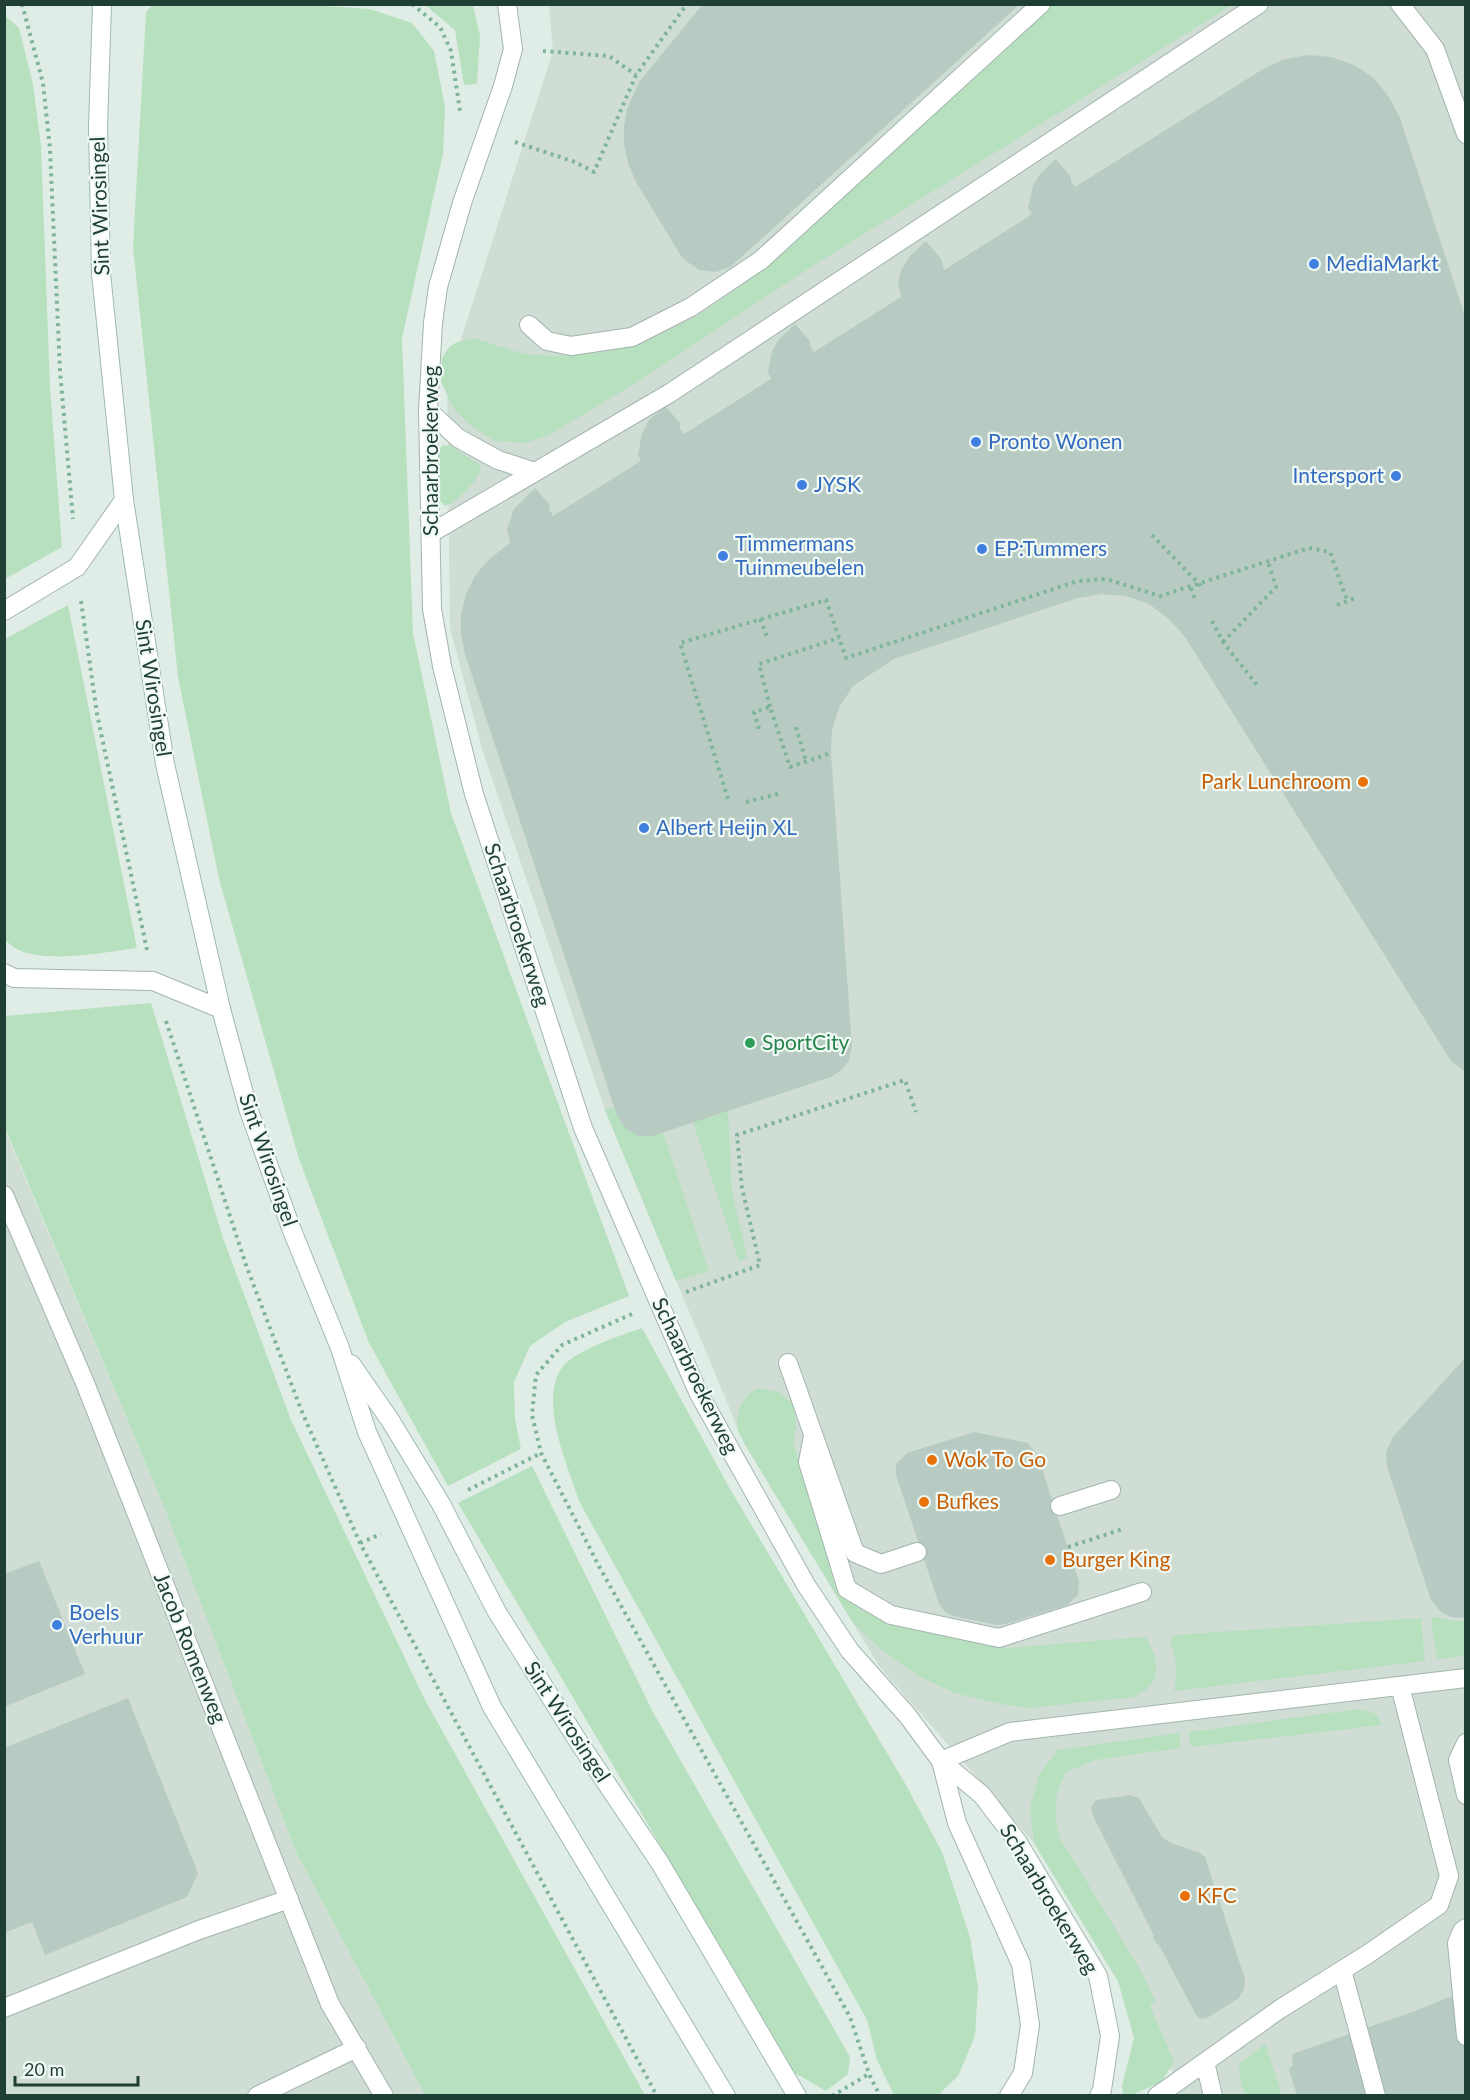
<svg xmlns="http://www.w3.org/2000/svg" width="1470" height="2100" viewBox="0 0 1470 2100" font-family="Lato,sans-serif">
  <style>
    .built { fill: #cfddd5 }
    .green { fill: #b7e0bf }
    .building { fill: #b8cbc2 }
    .lines { fill: none; stroke-linecap: round; stroke-linejoin: round }
    .lane-casing { stroke: #a2b5ad; stroke-width: 20 }
    .street-casing { stroke: #a2b5ad; stroke-width: 20 }
    .secondary-casing { stroke: #9ebaad; stroke-width: 20 }
    .path { stroke: #7eb49e; stroke-width: 4; stroke-dasharray: 3 4.5; stroke-linecap: butt }
    .lane { stroke: #fff; stroke-width: 18 }
    .street { stroke: #fff; stroke-width: 18 }
    .secondary { stroke: #fff; stroke-width: 18 }
    .shop-dot { fill: #3f7fe0; stroke: #f1f9f4; stroke-width: 2 }
    .food-dot { fill: #e8710a; stroke: #f1f9f4; stroke-width: 2 }
    .leisure-dot { fill: #2e9e5b; stroke: #f1f9f4; stroke-width: 2 }
    .labels { text-anchor: middle; stroke-width: 4.5; stroke-linejoin: round; paint-order: stroke }
    .street-label { font-size: 21px; fill: #1f3f34; stroke: #f1f9f4 }
    .shop-label { font-size: 21px; fill: #366cbe; stroke: #f1f9f4; text-anchor: start }
    .food-label { font-size: 21px; fill: #c56008; stroke: #f1f9f4; text-anchor: start }
    .leisure-label { font-size: 21px; fill: #27864d; stroke: #f1f9f4; text-anchor: start }
  </style>
  <rect width="100%" height="100%" fill="#e0ede6"/>
  <path class="built" d="M 549,5 L 1465,5 L 1465,2095 L 1179,2095 L 1174,2074 L 1034,1843 L 879,1666 L 744,1443 L 605,1110 L 483,752 L 450,628 L 447,383 L 553,51 Z
    M 4,1128 L 164,1507 L 296,1852 L 425,2095 L 5,2095 Z"/>
  <path class="green" d="M 153,4 L 292,4 L 370,9 L 412,23 L 434,51 L 445,106 L 443,154 L 402,338 L 413,633 L 451,813 L 629,1296 L 565,1322 L 530,1346 L 514,1382 L 515,1418 L 521,1449 L 448,1486 L 369,1343 L 299,1159 L 219,879 L 178,677 L 133,247 L 146,12 Z
    M 425,5 L 473,5 L 480,36 L 477,84 L 464,85 L 455,30 Z
    M 1050,5 L 1232,5 L 816,264 L 634,384 L 551,434 L 526,443 L 495,441 L 471,426 L 454,409 L 441,382 L 442,358 L 449,347 L 457,342 L 474,338 L 524,354 L 554,356 L 606,352 L 641,343 L 697,316 L 743,285 Z
    M 4,15 L 19,28 L 33,84 L 41,146 L 50,387 L 62,547 L 5,579 Z
    M 443,445 L 451,446 L 478,464 L 481,468 C 479,480 457,502 445,506 L 437,498 L 435,453 Z
    M 68,605 L 137,948 C 105,952 26,969 5,939 L 5,639 Z
    M 151,1003 L 223,1238 L 291,1420 L 424,1698 L 645,2095 L 425,2095 L 296,1852 L 164,1507 L 5,1128 L 5,1016 Z
    M 614,1108 C 623,1134 638,1140 663,1132 L 709,1271 L 676,1281 L 605,1110 Z
    M 728,1111 L 732,1191 L 747,1257 L 739,1261 L 693,1122 Z
    M 642,1328 L 730,1489 L 906,1785 L 942,1852 L 970,1937 L 978,1987 L 975,2036 L 958,2076 L 938,2095 L 894,2095 L 877,2060 L 867,2020 L 579,1501 C 568,1466 539,1404 561,1369 C 572,1351 622,1335 642,1328 Z
    M 760,1388 L 780,1393 L 794,1405 L 796,1426 L 793,1442 L 840,1590 L 863,1611 L 884,1620 L 1007,1648 L 1145,1637 C 1150,1642 1151,1648 1154,1654 C 1160,1677 1155,1687 1133,1697 L 1029,1708 L 1000,1704 L 955,1693 L 919,1676 L 883,1651 L 853,1623 L 744,1443 C 742,1438 737,1431 737,1426 C 736,1409 745,1393 760,1388 Z
    M 532,1466 L 654,1714 L 850,2057 L 848,2074 L 826,2091 L 795,2073 L 458,1503 Z
    M 1434,1617 L 1456,1621 L 1465,1620 L 1465,1656 L 1437,1659 L 1431,1618 Z
    M 1421,1618 L 1425,1661 L 1175,1691 L 1174,1689 C 1179,1671 1176,1658 1170,1641 L 1174,1635 Z
    M 1359,1709 L 1376,1714 L 1382,1725 L 1191,1747 L 1189,1732 Z
    M 1180,1733 L 1180,1748 L 1095,1760 L 1066,1772 C 1053,1797 1053,1810 1060,1838 L 1141,1971 L 1155,2000 L 1150,2006 L 1174,2062 L 1161,2082 L 1132,2095 L 1123,2095 L 1122,2086 L 1134,2038 L 1118,1981 L 1034,1843 L 1030,1807 L 1040,1773 L 1058,1750 Z
    M 1265,2044 L 1282,2095 L 1245,2095 L 1241,2082 L 1239,2064 Z"/>
  <path class="building" d="M 703,4 L 1020,4 L 736,262 L 730,267 L 716,272 L 699,270 L 686,261 L 681,256 L 636,182 L 628,163 L 624,144 L 624,126 L 627,109 L 639,82 Z
    M 1308,55 L 1332,57 L 1354,65 L 1374,78 L 1389,97 L 1400,118 L 1466,319 L 1466,1072 L 1451,1061 L 1185,637 L 1169,619 L 1149,604 L 1126,596 L 1102,594 L 1078,598 L 894,659 L 853,686 L 840,706 L 832,729 L 831,753 L 852,1046 L 849,1060 L 843,1069 L 831,1077 L 652,1136 L 638,1136 L 626,1129 L 617,1116 L 465,654 L 461,634 L 461,614 L 466,594 L 475,576 L 488,560 L 510,543 L 507,529 L 514,509 L 535,488 L 550,505 L 549,509 L 553,516 L 641,461 L 638,455 L 642,433 L 649,420 L 665,406 L 680,423 L 680,428 L 684,434 L 771,379 L 768,372 L 772,351 L 779,339 L 795,324 L 810,341 L 810,345 L 814,352 L 901,297 L 898,282 L 902,268 L 910,256 L 926,241 L 941,259 L 944,270 L 1028,217 L 1032,214 L 1028,208 L 1033,186 L 1040,174 L 1056,159 L 1071,177 L 1071,181 L 1075,187 L 1263,69 L 1285,59 Z
    M 1466,1357 L 1466,1617 L 1461,1618 L 1451,1617 L 1441,1612 L 1431,1600 L 1387,1467 L 1386,1452 L 1393,1437 Z
    M 974,1432 L 1028,1443 L 1037,1454 L 1079,1581 L 1078,1595 L 1067,1605 L 1006,1624 L 997,1625 L 953,1616 L 944,1611 L 939,1604 L 896,1475 L 896,1464 L 907,1453 Z
    M 39,1561 L 85,1674 L 4,1707 L 4,1574 Z
    M 128,1698 L 198,1873 L 187,1897 L 45,1955 L 32,1922 L 4,1933 L 4,1748 Z
    M 1130,1795 L 1139,1798 L 1162,1837 L 1171,1843 L 1200,1853 L 1205,1857 L 1245,1979 L 1244,1989 L 1239,1998 L 1207,2018 L 1201,2019 L 1196,2015 L 1158,1943 L 1156,1944 L 1153,1936 L 1154,1936 L 1092,1814 L 1091,1807 L 1096,1800 Z
    M 1466,1990 L 1466,2096 L 1297,2096 L 1289,2069 L 1293,2065 L 1292,2055 L 1295,2053 L 1418,2010 Z"/>
  <g class="lines">
    <g class="lane-casing">
      <path id="lane" d="M 1400,4 L 1435,49 L 1466,134
        M 529,325 L 547,341 L 571,346 L 632,337 L 691,307 L 761,260 L 1041,4
        M 428,410 L 458,438 L 498,460 L 535,472
        M 431,533 L 670,393 L 1259,4
        M 4,611 L 77,567 L 124,500
        M 4,973 L 14,978 L 153,981 L 221,1009
        M 788,1363 L 855,1553 L 881,1564 L 917,1552
        M 813,1436 L 808,1462 L 847,1589 L 891,1615 L 999,1638 L 1142,1592
        M 1060,1506 L 1111,1490
        M 1466,1743 L 1458,1760 L 1466,1795
        M 941,1761 L 1010,1732 L 1466,1678
        M 1466,1928 L 1462,1931 L 1457,1943 L 1466,2036
        M 1342,1970 L 1376,2096
        M 4,2008 L 199,1930 L 289,1899
        M 1205,2062 L 1213,2096
        M 257,2096 L 357,2048
        M 1157,2096 L 1280,2009 L 1368,1954 L 1439,1905 L 1449,1876 L 1400,1686"/>
    </g>
    <g class="street-casing">
      <path id="street" d="M 507,4 L 513,49 L 503,86 L 462,203 L 438,287 L 433,323 L 428,410 L 432,609 L 442,666 L 474,794 L 583,1128 L 698,1392 L 806,1585 L 850,1651 L 907,1715 L 941,1761 L 982,1795 L 1017,1841 L 1098,1976 L 1110,2036 L 1102,2090 L 1099,2096
        M 4,1195 L 85,1383 L 330,2004 L 384,2096
        M 941,1761 L 957,1823 L 1021,1964 L 1030,2025 L 1023,2073 L 1009,2096"/>
    </g>
    <g class="secondary-casing">
      <path id="secondary" d="M 102,4 L 98,127 L 101,273 L 124,500 L 165,764 L 221,1009 L 248,1108 L 291,1228 L 340,1348 L 367,1432 L 492,1707 L 726,2096
        M 351,1364 L 390,1420 L 441,1504 L 497,1612 L 578,1741 L 660,1863 L 797,2096"/>
    </g>
    <path class="path" d="M 22,4 L 43,83 L 50,149 L 60,371 L 73,519
      M 412,4 L 440,27 L 451,51 L 460,111
      M 543,51 L 609,56 L 636,75
      M 515,142 L 575,162 L 594,172 L 636,75 L 687,4
      M 1152,535 L 1202,587
      M 1191,588 L 1195,600
      M 81,601 L 97,714 L 147,950
      M 1337,605 L 1358,597
      M 760,619 L 768,639
      M 1212,621 L 1223,642 L 1257,685
      M 1223,642 L 1276,587 L 1268,562 L 1267,563
      M 770,707 L 759,664 L 839,638
      M 796,727 L 806,761
      M 759,729 L 754,712 L 770,707 L 790,767 L 831,753
      M 728,799 L 680,643 L 826,600 L 846,658 L 1078,581 L 1106,579 L 1160,596 L 1309,548 L 1330,552 L 1347,601
      M 746,802 L 778,794
      M 166,1021 L 246,1265 L 302,1412 L 360,1543 L 657,2096
      M 686,1292 L 760,1265 L 742,1188 L 737,1135 L 905,1080 L 916,1112
      M 632,1314 L 562,1345 L 536,1375 L 532,1415 L 541,1453 L 600,1568 L 850,2017 L 869,2074 L 880,2096
      M 468,1490 L 541,1453
      M 360,1543 L 381,1534
      M 1068,1547 L 1123,1529
      M 832,2096 L 869,2074"/>
    <use href="#lane" class="lane"/>
    <use href="#street" class="street"/>
    <use href="#secondary" class="secondary"/>
  </g>
  <g class="shop-dot">
    <circle cx="1314" cy="264" r="6"/>
    <circle cx="976" cy="442" r="6"/>
    <circle cx="1396" cy="476" r="6"/>
    <circle cx="802" cy="485" r="6"/>
    <circle cx="982" cy="549" r="6"/>
    <circle cx="723" cy="556" r="6"/>
    <circle cx="644" cy="828" r="6"/>
    <circle cx="57" cy="1625" r="6"/>
  </g>
  <g class="food-dot">
    <circle cx="1363" cy="782" r="6"/>
    <circle cx="932" cy="1460" r="6"/>
    <circle cx="924" cy="1502" r="6"/>
    <circle cx="1050" cy="1560" r="6"/>
    <circle cx="1185" cy="1896" r="6"/>
  </g>
  <circle class="leisure-dot" cx="750" cy="1043" r="6"/>
  <g class="labels">
    <g class="street-label">
      <text transform="translate(100 206) rotate(-92)" y="7">Sint Wirosingel</text>
      <text transform="translate(431 451) rotate(-90)" y="7">Schaarbroekerweg</text>
      <text transform="translate(153 688) rotate(81)" y="7">Sint Wirosingel</text>
      <text transform="translate(517 925) rotate(72)" y="7">Schaarbroekerweg</text>
      <text transform="translate(268 1160) rotate(71)" y="7">Sint Wirosingel</text>
      <text transform="translate(695 1376) rotate(64)" y="7">Schaarbroekerweg</text>
      <text transform="translate(190 1648) rotate(68)" y="7">Jacob Romenweg</text>
      <text transform="translate(567 1722) rotate(57)" y="7">Sint Wirosingel</text>
      <text transform="translate(1049 1899) rotate(59)" y="7">Schaarbroekerweg</text>
    </g>
    <g class="shop-label">
      <text x="1326" y="271">MediaMarkt</text>
      <text x="988" y="449">Pronto Wonen</text>
      <text x="1384" y="483" text-anchor="end">Intersport</text>
      <text x="814" y="492">JYSK</text>
      <text x="735" y="551">Timmermans<tspan x="735" dy="24">Tuinmeubelen</tspan></text>
      <text x="994" y="556">EP:Tummers</text>
      <text x="656" y="835">Albert Heijn XL</text>
      <text x="69" y="1620">Boels<tspan x="69" dy="24">Verhuur</tspan></text>
    </g>
    <g class="food-label">
      <text x="1351" y="789" text-anchor="end">Park Lunchroom</text>
      <text x="944" y="1467">Wok To Go</text>
      <text x="936" y="1509">Bufkes</text>
      <text x="1062" y="1567">Burger King</text>
      <text x="1197" y="1903">KFC</text>
    </g>
    <g class="leisure-label">
      <text x="762" y="1050">SportCity</text>
    </g>
  </g>
  <rect width="1470" height="2100" fill="none" stroke="#1f3f34" stroke-width="12"/>
  <path d="M15 2076v9h123v-9" fill="none" stroke="#1f3f34" stroke-width="3"/>
  <text x="24" y="2076" font-size="18" fill="#1f3f34" stroke="#f1f9f4" stroke-width="4.5" paint-order="stroke">20 m</text>
</svg>
